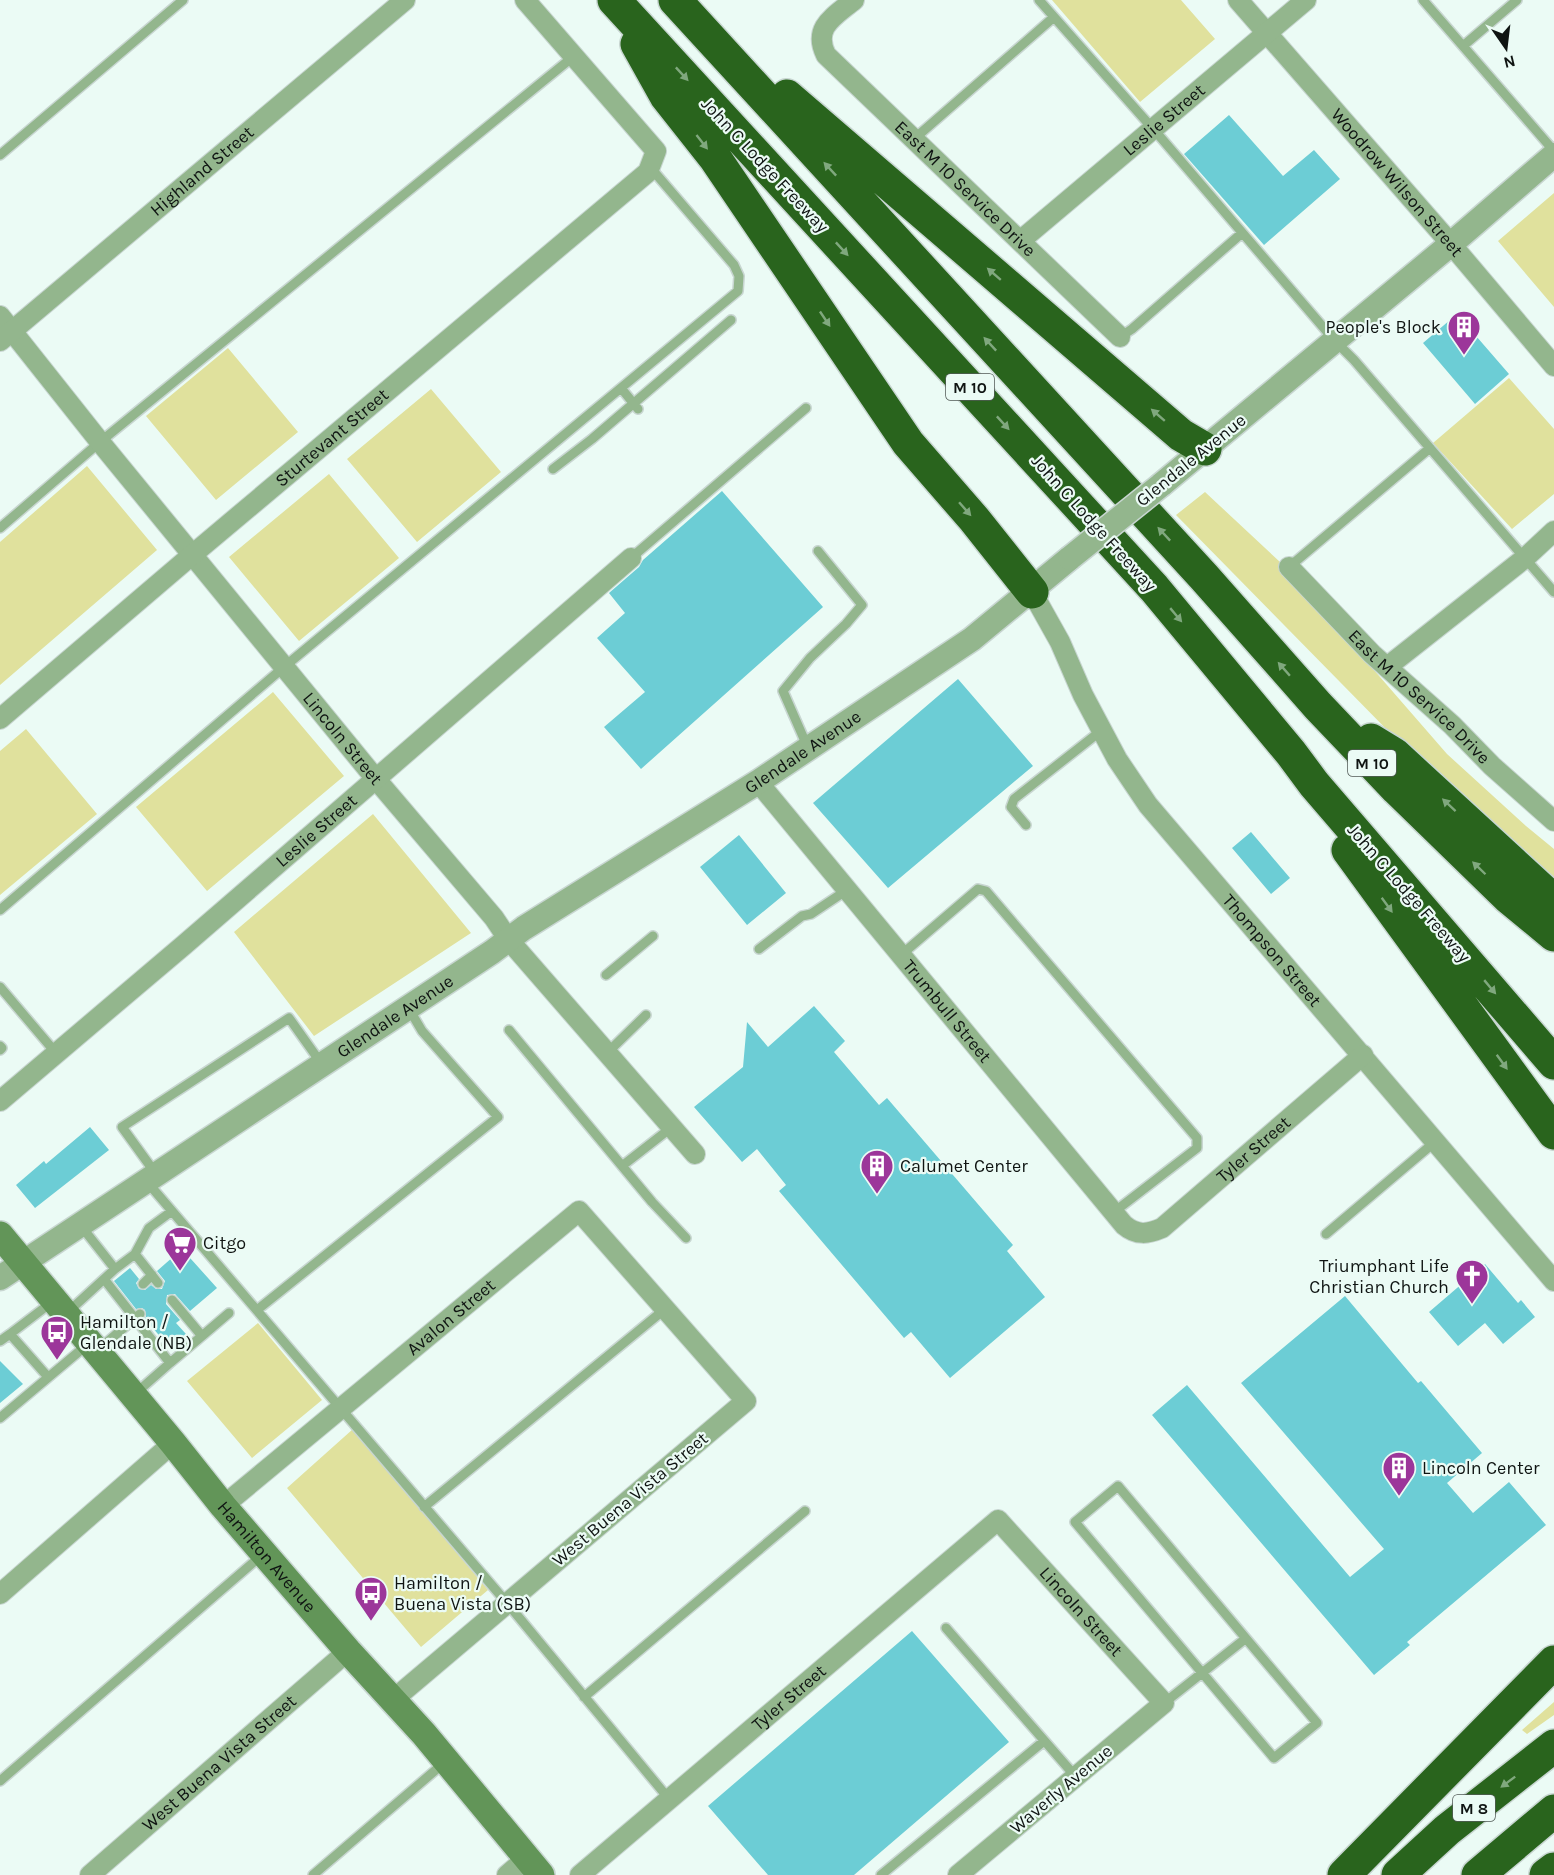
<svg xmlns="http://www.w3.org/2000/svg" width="1554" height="1875" viewBox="0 0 1554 1875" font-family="Karla,sans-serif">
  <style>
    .green { fill: #e0e19d }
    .building { fill: #6ccdd5 }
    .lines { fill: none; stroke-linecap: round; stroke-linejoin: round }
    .service-casing { stroke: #c8d6d1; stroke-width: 12 }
    .minor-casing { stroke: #c8d6d1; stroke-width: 22 }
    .tertiary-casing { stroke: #c8d6d1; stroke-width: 27 }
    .secondary-casing { stroke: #c8d6d1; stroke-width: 30 }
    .motorway-casing { stroke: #c8d6d1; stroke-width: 36 }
    .service { stroke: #93b68d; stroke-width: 9 }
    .minor { stroke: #93b68d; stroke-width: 20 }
    .tertiary { stroke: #93b68d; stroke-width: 24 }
    .secondary { stroke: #629558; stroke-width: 27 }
    .motorway { stroke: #29641d; stroke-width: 33 }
    .tertiary-bridge-casing { stroke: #c8d6d1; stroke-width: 27; stroke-linecap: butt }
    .tertiary-bridge { stroke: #93b68d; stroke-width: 24 }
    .oneway { fill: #80a87e }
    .labels { text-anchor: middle; stroke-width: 4.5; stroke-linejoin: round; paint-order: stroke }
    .shield { fill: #ebfbf5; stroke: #515956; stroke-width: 1.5 }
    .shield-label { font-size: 16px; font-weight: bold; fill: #0f1412 }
    .street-label { font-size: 18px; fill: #0f1412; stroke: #ebfbf5 }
    .poi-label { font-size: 18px; fill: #0f1412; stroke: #ebfbf5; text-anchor: start }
  </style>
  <rect width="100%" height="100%" fill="#ebfbf5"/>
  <path class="green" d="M 1052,0 L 1181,0 L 1215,39 L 1140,102 Z
    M 1554,193 L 1554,307 L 1498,241 Z
    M 228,348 L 298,432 L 216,500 L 146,416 Z
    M 1509,378 L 1554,429 L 1554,494 L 1512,529 L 1433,443 Z
    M 431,389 L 501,472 L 417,542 L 347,459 Z
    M 87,466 L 157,550 L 0,685 L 0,542 Z
    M 329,474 L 399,558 L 299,641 L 229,557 Z
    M 1205,492 L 1280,562 L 1447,754 L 1526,826 L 1554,849 L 1554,883 L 1396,739 L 1176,515 Z
    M 273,692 L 344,776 L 207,891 L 136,807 Z
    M 26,729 L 97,814 L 0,895 L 0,751 Z
    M 373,814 L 471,933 L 314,1036 L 234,932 Z
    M 258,1323 L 322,1400 L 252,1458 L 187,1381 Z
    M 353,1429 L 488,1590 L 421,1647 L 287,1488 Z
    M 1554,1702 L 1554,1715 L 1527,1734 L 1522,1730 Z"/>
  <path class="building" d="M 1229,115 L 1283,176 L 1314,150 L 1340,179 L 1264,245 L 1184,154 Z
    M 1457,314 L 1509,374 L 1475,404 L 1423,343 Z
    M 722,491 L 823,607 L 641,769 L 604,727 L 645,692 L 597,638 L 625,613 L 609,593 L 639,567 L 643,560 Z
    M 958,679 L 1033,766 L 888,888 L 813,803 Z
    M 1251,832 L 1290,878 L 1271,894 L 1232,848 Z
    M 739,835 L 786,893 L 747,925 L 700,867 Z
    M 814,1006 L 845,1041 L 834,1052 L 879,1105 L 887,1098 L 1013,1245 L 1007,1251 L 1045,1297 L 950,1378 L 911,1332 L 904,1338 L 779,1191 L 786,1185 L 757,1149 L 742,1162 L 694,1107 L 743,1067 L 747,1022 L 768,1047 Z
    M 90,1127 L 109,1150 L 35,1208 L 16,1185 L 44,1161 L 46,1164 Z
    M 182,1249 L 217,1288 L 190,1311 L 175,1294 L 167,1295 L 166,1304 L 180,1320 L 176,1323 L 186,1334 L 170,1348 L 145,1319 L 146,1316 L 145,1310 L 142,1308 L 136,1309 L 114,1281 L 130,1268 L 139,1279 L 136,1283 L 139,1289 L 145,1290 L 151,1285 L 156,1289 L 162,1289 L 165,1281 L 157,1271 Z
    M 1485,1264 L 1518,1303 L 1521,1300 L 1535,1317 L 1503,1344 L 1485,1323 L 1458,1346 L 1429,1312 Z
    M 1345,1296 L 1418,1383 L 1421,1381 L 1482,1453 L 1447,1483 L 1473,1513 L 1509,1482 L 1546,1525 L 1407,1642 L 1410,1645 L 1374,1675 L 1152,1415 L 1187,1385 L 1350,1577 L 1384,1549 L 1241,1383 Z
    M 0,1361 L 23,1384 L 0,1403 Z
    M 912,1631 L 1009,1742 L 854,1875 L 768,1875 L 708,1806 Z"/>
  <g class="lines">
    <g class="service-casing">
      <path id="service" d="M 1039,0 L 1162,139 L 1335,341 L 1354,360 L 1554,592
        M 1423,0 L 1554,151
        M 1463,46 L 1517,0
        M 914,139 L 1054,17
        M 0,155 L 183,0
        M 1120,337 L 1132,329 L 1242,233
        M 621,388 L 638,409
        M 553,469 L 592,439 L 731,320
        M 0,528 L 100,442 L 574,56
        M 631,558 L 806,408
        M 1289,567 L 1430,448
        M 808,748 L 783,691 L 810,658 L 846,624 L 862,605 L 818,551
        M 1026,825 L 1011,807 L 1014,799 L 1102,730
        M 0,910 L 284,667 L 738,291 L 739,276 L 734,265 L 650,167
        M 759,949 L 802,916 L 811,914 L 847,890
        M 901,955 L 978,889 L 986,891 L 1197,1138 L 1197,1148 L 1114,1212
        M 606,975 L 653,936
        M 0,987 L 56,1053
        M 509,1030 L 652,1202 L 686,1238
        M 0,1046 L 2,1048 L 0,1050
        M 607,1053 L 646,1015
        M 622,1166 L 672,1127
        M 156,1174 L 122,1127 L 289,1018 L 321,1063
        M 148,1183 L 507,1603 L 669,1799
        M 81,1226 L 115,1269 L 135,1254 L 149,1228 L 172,1211
        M 1326,1234 L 1436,1141
        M 135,1254 L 158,1283
        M 115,1269 L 104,1279 L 170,1363 L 202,1336 L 172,1300
        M 143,1284 L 152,1275
        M 257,1310 L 498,1117 L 422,1031 L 409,1009
        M 68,1312 L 104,1279
        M 10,1334 L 52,1302
        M 202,1336 L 229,1313
        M 0,1341 L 10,1334 L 48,1377
        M 99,1349 L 140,1314
        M 136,1393 L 170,1363
        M 0,1418 L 88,1344
        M 1118,1486 L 1317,1723 L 1274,1758 L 1075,1522 Z
        M 424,1507 L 665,1309
        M 946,1628 L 1076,1777
        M 584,1697 L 805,1511
        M 1164,1703 L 1245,1639
        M 0,1781 L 262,1555
        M 313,1875 L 445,1762
        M 881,1875 L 1044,1741"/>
    </g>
    <g class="minor-casing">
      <g id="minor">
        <path id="s1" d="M 854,0 C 835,16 812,27 826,55 L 1120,337"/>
        <path id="s2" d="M 1238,0 L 1451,244 L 1554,366"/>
        <path id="s3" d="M 1020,241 L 1306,0"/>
        <path id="s4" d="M 0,316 L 100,442 L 375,778 L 494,918 L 508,939 L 695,1154"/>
        <path id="s5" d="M 0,341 L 405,0"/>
        <path id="s6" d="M 1289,567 L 1372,654 L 1452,725 L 1492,766 L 1554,821"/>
        <path id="s7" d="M 1032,592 L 1060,642 L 1083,695 L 1117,759 L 1148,805 L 1554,1281"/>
        <path d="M 1387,667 L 1525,558 L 1554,531"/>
        <path id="s8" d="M 0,719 L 192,555 L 648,172 L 656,151 L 525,0"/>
        <path id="s9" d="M 758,782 L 1124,1225 C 1137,1236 1148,1234 1162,1228 L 1363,1055"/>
        <path id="s10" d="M 0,1101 L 184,945 L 631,558"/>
        <path id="s11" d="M 223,1506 L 579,1211 L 746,1401 L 394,1699"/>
        <path d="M 0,1594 L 173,1443"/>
        <path id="s12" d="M 90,1875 L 348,1651"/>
        <path d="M 507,1875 L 527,1858"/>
        <path id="s13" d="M 580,1875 L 998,1520 L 1164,1703 L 958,1875"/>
      </g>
    </g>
    <g class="tertiary-casing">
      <g id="tertiary">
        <path d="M 1161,485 L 1451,244 L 1554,155"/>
        <path id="s14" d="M 0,1278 L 492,952 L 524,928 L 758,782 L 972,639 L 1070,558"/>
      </g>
    </g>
    <g class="secondary-casing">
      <g id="secondary">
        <path id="s15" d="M 0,1235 L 173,1443 L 223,1506 L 348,1651 L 424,1734 L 541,1875"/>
      </g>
    </g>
    <g class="motorway-casing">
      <path id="motorway" d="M 614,0 L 1154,588 L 1291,753 L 1314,784 L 1554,1063
        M 675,0 L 1204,577 L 1318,706 L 1397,789 L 1508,897 L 1554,935
        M 637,44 L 666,96 L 715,158 L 908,443 L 974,519 L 1032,592
        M 787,96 L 1181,435 L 1205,449
        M 1371,740 L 1394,754 L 1554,901
        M 1348,850 L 1554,1133
        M 1344,1875 L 1554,1662
        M 1398,1875 L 1447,1830 L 1554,1746
        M 1478,1875 L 1554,1811
        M 1546,1875 L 1554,1869"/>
    </g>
    <use href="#service" class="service"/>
    <use href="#minor" class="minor"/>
    <use href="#tertiary" class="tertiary"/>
    <use href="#secondary" class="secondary"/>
    <use href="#motorway" class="motorway"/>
    <g class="tertiary-bridge-casing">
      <path id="tertiary-bridge" d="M 1070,558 L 1161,485"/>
    </g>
    <use href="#tertiary-bridge" class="tertiary-bridge"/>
  </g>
  <defs><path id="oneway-solid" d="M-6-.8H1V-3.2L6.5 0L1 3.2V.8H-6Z" transform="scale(1.5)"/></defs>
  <g class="oneway">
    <use href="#oneway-solid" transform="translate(682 74) rotate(47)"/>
    <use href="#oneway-solid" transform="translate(702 142) rotate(52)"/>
    <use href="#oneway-solid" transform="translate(830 169) rotate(-133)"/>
    <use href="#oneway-solid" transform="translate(842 249) rotate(47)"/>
    <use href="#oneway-solid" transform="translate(994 274) rotate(-139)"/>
    <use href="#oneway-solid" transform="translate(825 319) rotate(56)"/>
    <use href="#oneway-solid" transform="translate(990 344) rotate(-133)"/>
    <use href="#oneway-solid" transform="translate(1158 415) rotate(-139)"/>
    <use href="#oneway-solid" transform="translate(1003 423) rotate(47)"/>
    <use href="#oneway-solid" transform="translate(965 509) rotate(49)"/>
    <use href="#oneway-solid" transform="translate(1164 534) rotate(-133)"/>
    <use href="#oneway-solid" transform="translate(1176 615) rotate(50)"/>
    <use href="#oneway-solid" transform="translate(1284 669) rotate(-131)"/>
    <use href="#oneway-solid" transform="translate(1449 805) rotate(-137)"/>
    <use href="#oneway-solid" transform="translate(1479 868) rotate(-136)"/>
    <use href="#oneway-solid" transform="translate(1387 905) rotate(54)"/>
    <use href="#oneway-solid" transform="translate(1490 987) rotate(50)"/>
    <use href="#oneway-solid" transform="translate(1502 1062) rotate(54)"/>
    <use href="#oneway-solid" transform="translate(1508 1782) rotate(143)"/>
  </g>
  <defs>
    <g id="building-pin" transform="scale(1.725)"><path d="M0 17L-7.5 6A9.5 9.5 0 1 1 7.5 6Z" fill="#9c369a" stroke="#ebfbf5"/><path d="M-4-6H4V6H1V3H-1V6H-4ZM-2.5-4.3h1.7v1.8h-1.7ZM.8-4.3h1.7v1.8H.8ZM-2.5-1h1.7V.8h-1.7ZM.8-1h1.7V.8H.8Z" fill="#fff"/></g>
    <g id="supermarket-pin" transform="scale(1.725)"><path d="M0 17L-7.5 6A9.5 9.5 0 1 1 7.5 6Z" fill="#9c369a" stroke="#ebfbf5"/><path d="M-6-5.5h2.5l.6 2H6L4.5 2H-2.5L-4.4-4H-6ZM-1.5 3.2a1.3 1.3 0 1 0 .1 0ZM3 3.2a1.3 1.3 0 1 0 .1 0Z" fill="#fff"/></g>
    <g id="church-pin" transform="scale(1.725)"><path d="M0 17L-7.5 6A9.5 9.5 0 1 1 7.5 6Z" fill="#9c369a" stroke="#ebfbf5"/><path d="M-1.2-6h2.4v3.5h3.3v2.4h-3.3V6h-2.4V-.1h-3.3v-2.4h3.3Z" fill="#fff"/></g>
    <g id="bus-pin" transform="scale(1.725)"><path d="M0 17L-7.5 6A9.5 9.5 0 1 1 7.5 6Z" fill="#9c369a" stroke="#ebfbf5"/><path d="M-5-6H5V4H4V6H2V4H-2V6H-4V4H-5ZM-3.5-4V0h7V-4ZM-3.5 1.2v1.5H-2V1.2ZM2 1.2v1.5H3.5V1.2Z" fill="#fff"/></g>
  </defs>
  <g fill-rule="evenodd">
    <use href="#building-pin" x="1464" y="327"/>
    <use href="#building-pin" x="877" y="1166"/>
    <use href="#supermarket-pin" x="180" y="1243"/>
    <use href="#church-pin" x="1472" y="1276"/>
    <use href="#bus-pin" x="57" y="1332"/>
    <use href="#building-pin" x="1399" y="1468"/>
    <use href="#bus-pin" x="371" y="1593"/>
  </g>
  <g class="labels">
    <g class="shield">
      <rect x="946" y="374" width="48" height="26" rx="4.5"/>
      <rect x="1348" y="750" width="48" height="26" rx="4.5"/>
      <rect x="1453" y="1795" width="42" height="26" rx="4.5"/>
    </g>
    <g class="shield-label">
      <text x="970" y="393">M 10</text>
      <text x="1372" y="769">M 10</text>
      <text x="1474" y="1814">M 8</text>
    </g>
    <g class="street-label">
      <text dy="6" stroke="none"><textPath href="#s3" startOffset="188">Leslie Street</textPath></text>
      <text transform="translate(765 165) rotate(47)" y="6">John C Lodge Freeway</text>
      <text dy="6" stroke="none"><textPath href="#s5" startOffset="264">Highland Street</textPath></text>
      <text dy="6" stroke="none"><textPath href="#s2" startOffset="242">Woodrow Wilson Street</textPath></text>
      <text dy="6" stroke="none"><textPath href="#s1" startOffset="262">East M 10 Service Drive</textPath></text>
      <text dy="6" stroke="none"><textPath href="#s8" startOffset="435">Sturtevant Street</textPath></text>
      <text transform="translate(1191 460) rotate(-39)" y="6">Glendale Avenue</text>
      <text transform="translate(1094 523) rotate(48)" y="6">John C Lodge Freeway</text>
      <text dy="6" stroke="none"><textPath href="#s6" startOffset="184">East M 10 Service Drive</textPath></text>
      <text dy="6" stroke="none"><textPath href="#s4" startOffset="544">Lincoln Street</textPath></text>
      <text dy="6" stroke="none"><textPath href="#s14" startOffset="960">Glendale Avenue</textPath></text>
      <text dy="6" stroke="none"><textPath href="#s10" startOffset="416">Leslie Street</textPath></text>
      <text transform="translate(1409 893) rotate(49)" y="6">John C Lodge Freeway</text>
      <text dy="6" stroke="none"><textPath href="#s7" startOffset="434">Thompson Street</textPath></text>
      <text dy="6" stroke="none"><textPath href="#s9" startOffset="297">Trumbull Street</textPath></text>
      <text dy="6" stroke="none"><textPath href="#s14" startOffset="474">Glendale Avenue</textPath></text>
      <text dy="6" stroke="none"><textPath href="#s9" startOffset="736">Tyler Street</textPath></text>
      <text dy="6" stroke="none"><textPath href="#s11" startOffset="296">Avalon Street</textPath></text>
      <text transform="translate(630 1499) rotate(-40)" y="6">West Buena Vista Street</text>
      <text dy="6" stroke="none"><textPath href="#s15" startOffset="418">Hamilton Avenue</textPath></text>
      <text dy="6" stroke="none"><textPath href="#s13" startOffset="672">Lincoln Street</textPath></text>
      <text dy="6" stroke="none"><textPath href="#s13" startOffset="274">Tyler Street</textPath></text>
      <text dy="6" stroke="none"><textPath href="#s12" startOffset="171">West Buena Vista Street</textPath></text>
      <text transform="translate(1061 1789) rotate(-40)" y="6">Waverly Avenue</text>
    </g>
    <g class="poi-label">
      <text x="1441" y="333" text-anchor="end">People's Block</text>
      <text x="900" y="1172">Calumet Center</text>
      <text x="203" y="1249">Citgo</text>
      <text x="1449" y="1272" text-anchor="end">Triumphant Life<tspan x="1449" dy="21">Christian Church</tspan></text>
      <text x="80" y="1328">Hamilton /<tspan x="80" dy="21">Glendale (NB)</tspan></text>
      <text x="1422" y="1474">Lincoln Center</text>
      <text x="394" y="1589">Hamilton /<tspan x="394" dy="21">Buena Vista (SB)</tspan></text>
    </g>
  </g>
  <g transform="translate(1506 48) rotate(166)" stroke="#ebfbf5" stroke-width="4.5" paint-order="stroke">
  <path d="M0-4.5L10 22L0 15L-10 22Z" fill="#0f1412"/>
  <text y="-9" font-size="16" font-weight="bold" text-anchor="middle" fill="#0f1412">N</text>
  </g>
</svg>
